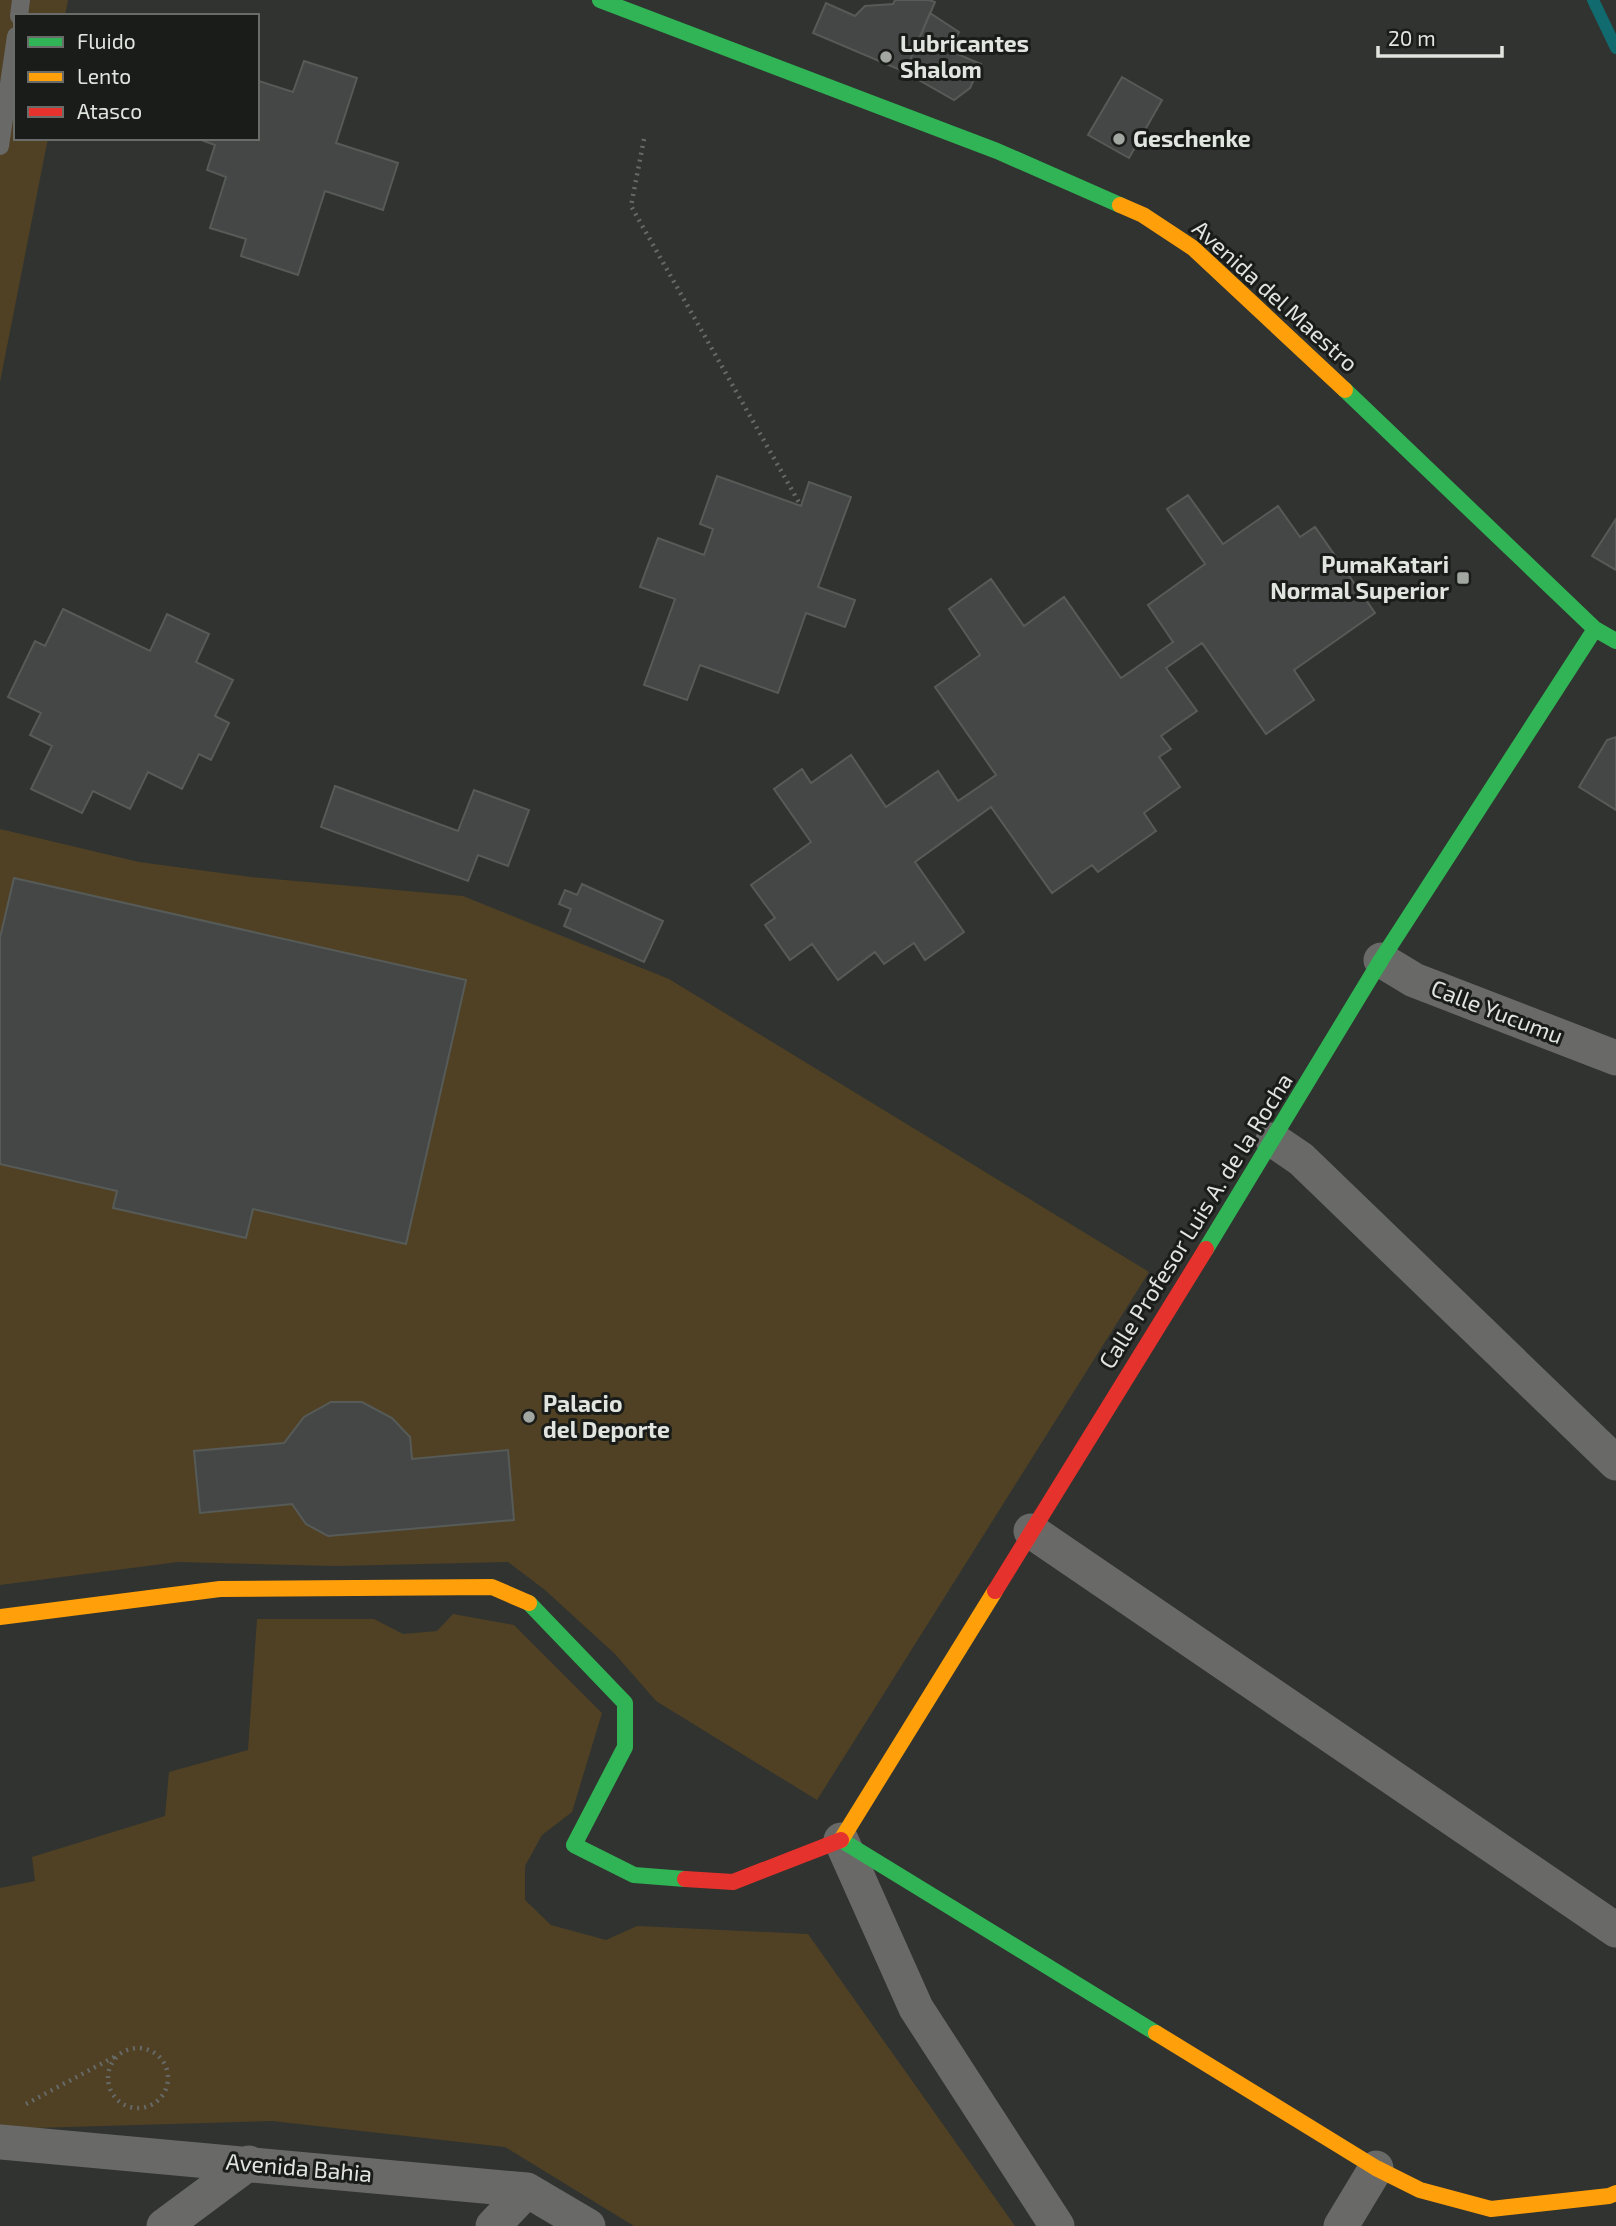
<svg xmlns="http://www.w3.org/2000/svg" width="1616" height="2226" viewBox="0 0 1616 2226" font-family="'Exo 2',sans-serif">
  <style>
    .green { fill: #504125 }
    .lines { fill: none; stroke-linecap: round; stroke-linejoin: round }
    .stream { stroke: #116a6d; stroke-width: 12 }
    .building { fill: #444745; stroke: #575b58; stroke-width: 2 }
    .path { stroke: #676966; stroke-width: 4.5; stroke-dasharray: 2 5; stroke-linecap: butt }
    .lane { stroke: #696968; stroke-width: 18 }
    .street { stroke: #696968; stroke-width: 35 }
    .fast { stroke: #30b455; stroke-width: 16 }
    .slow { stroke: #ff9f0a; stroke-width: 16 }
    .jam { stroke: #e5322d; stroke-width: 16 }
    .poi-dot { fill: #a3a7a2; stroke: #191c18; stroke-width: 2.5 }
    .labels { text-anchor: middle; stroke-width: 6; stroke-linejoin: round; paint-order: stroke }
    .poi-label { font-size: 23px; font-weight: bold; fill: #e1e5e0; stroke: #191c18; text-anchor: start }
    .street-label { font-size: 23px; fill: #e1e5e0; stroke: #191c18 }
  </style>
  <rect width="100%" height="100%" fill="#30332f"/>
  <path class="green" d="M 0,0 L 68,0 L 65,16 L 16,16 L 16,138 L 48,138 L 0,382 Z
    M 0,829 L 139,862 L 251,877 L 463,896 L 669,979 L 1149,1272 L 817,1800 L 656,1701 L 615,1654 L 545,1590 L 508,1562 L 336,1566 L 178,1562 L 0,1585 Z
    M 453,1614 L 514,1625 L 602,1713 L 572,1812 L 542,1835 L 525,1866 L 525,1900 L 551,1925 L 606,1940 L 637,1926 L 808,1934 L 1015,2226 L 634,2226 L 505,2147 L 272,2121 L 0,2129 L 0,1888 L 35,1881 L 32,1857 L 165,1816 L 169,1772 L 248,1750 L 257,1619 L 374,1619 L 403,1634 L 437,1631 Z"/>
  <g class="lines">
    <path class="stream" d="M 1593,0 L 1616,48"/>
  </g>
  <path class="building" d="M 895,0 L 929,0 L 935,2 L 905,72 L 813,33 L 826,3 L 855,16 L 865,6 L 893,4 Z
    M 930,13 L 959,32 L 950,51 L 981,64 L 970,88 L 954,100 L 905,72 Z
    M 304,61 L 357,78 L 336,143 L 398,163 L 383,210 L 325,191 L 298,275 L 241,256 L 246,239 L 210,228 L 226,177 L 207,170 L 215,145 L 196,138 L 257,138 L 259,81 L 293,92 Z
    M 1122,77 L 1162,100 L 1129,158 L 1088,135 Z
    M 717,476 L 801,506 L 809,482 L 851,497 L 818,587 L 855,600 L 845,627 L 806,613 L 778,693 L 700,665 L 687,700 L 644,685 L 675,599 L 640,587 L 658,538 L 704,555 L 713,529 L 700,524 Z
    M 1188,495 L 1223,544 L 1278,506 L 1300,537 L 1315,527 L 1375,613 L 1294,670 L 1314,700 L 1266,734 L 1202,643 L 1166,668 L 1197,711 L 1161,736 L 1171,749 L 1159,757 L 1180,787 L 1144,813 L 1156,831 L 1098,872 L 1092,865 L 1052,893 L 991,807 L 915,862 L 964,932 L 925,960 L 914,943 L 884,964 L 875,952 L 838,980 L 812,944 L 790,960 L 765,925 L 775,918 L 751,885 L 811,842 L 774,789 L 802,769 L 811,783 L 851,755 L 886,807 L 938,771 L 958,801 L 996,775 L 935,687 L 980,655 L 949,609 L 991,579 L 1024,626 L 1064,597 L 1121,678 L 1173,642 L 1148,605 L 1205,564 L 1167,509 Z
    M 1616,519 L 1616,570 L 1592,556 Z
    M 63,609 L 150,651 L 167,614 L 209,634 L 196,662 L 233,680 L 215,716 L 229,723 L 211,760 L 199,754 L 182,789 L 148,772 L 130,809 L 93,791 L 82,813 L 31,789 L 52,746 L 30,735 L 41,713 L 8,697 L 35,641 L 45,646 Z
    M 1616,737 L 1616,810 L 1579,787 L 1607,740 Z
    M 335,786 L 458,831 L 474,790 L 529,810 L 508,866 L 478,855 L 468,881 L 321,827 Z
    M 14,878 L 466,980 L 406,1244 L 253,1209 L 246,1238 L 113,1208 L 117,1191 L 0,1164 L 0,938 Z
    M 582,884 L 663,921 L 644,962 L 564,926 L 571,909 L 559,904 L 565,890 L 577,895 Z
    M 331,1402 L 362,1402 L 392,1418 L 410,1437 L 412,1459 L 508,1450 L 514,1520 L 328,1536 L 306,1524 L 292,1504 L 200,1513 L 194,1451 L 284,1443 L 304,1417 Z"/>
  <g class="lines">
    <path class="path" d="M 644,139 L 631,206 L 801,506
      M108 2078a30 30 0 1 1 60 0a30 30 0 1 1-60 0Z
      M 26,2104 L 114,2057"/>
    <path class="lane" d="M 19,16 L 21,0
      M 0,146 L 16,36"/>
    <path class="street" d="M 1381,960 L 1414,980 L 1616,1058
      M 1273,1140 L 1301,1159 L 1616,1463
      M 1031,1531 L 1616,1930
      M 841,1840 L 916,2008 L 1057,2226
      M 0,2142 L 527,2190 L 588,2226
      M 164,2226 L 249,2163
      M 493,2226 L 527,2190
      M 1341,2226 L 1376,2168"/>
    <path class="fast" d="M 600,0 L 997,151 L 1120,205
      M 1345,390 L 1595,629 L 1616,641
      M 1206,1249 L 1381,960 L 1595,629
      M 529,1603 L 625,1703 L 625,1747 L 574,1845 L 634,1875 L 685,1879
      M 841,1840 L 1156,2033"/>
    <path class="slow" d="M 1120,205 L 1143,215 L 1193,248 L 1345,390
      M 0,1617 L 220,1589 L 492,1587 L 529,1603
      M 841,1840 L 995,1591
      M 1156,2033 L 1376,2168 L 1420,2190 L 1491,2209 L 1609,2196 L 1616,2193"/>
    <path class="jam" d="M 995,1591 L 1206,1249
      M 685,1879 L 733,1882 L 841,1840"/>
  </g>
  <g class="poi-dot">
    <circle cx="886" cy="57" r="7"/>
    <circle cx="1119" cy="139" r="7"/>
    <rect x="1456" y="571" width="14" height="14" rx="3.5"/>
    <circle cx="529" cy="1417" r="7"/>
  </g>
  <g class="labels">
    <g class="poi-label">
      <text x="900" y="52">Lubricantes<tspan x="900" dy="26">Shalom</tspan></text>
      <text x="1133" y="147">Geschenke</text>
      <text x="1449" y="573" text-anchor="end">PumaKatari<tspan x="1449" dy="26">Normal Superior</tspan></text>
      <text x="543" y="1412">Palacio<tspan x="543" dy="26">del Deporte</tspan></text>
    </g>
    <g class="street-label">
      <text transform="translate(1275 296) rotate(42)" y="8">Avenida del Maestro</text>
      <text transform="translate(1497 1012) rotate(21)" y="8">Calle Yucumu</text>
      <text transform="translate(1196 1221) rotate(-58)" y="8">Calle Profesor Luis A. de la Rocha</text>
      <text transform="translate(299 2168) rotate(5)" y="8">Avenida Bahia</text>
    </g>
  </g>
  <rect x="14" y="14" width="245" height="126" fill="#191c18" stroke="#696c68" stroke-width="2"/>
  <rect x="28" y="37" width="35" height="10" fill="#30b455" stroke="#696c68" stroke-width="2"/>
  <text x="77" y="49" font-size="21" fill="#e1e5e0">Fluido</text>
  <rect x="28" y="72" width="35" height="10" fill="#ff9f0a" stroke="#696c68" stroke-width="2"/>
  <text x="77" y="84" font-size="21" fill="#e1e5e0">Lento</text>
  <rect x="28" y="107" width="35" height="10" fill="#e5322d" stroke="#696c68" stroke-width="2"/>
  <text x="77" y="119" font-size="21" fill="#e1e5e0">Atasco</text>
  <path d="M1378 46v10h124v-10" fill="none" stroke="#e1e5e0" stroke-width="3.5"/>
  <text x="1388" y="46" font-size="21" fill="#e1e5e0" stroke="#191c18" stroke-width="5" paint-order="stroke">20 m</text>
</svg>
